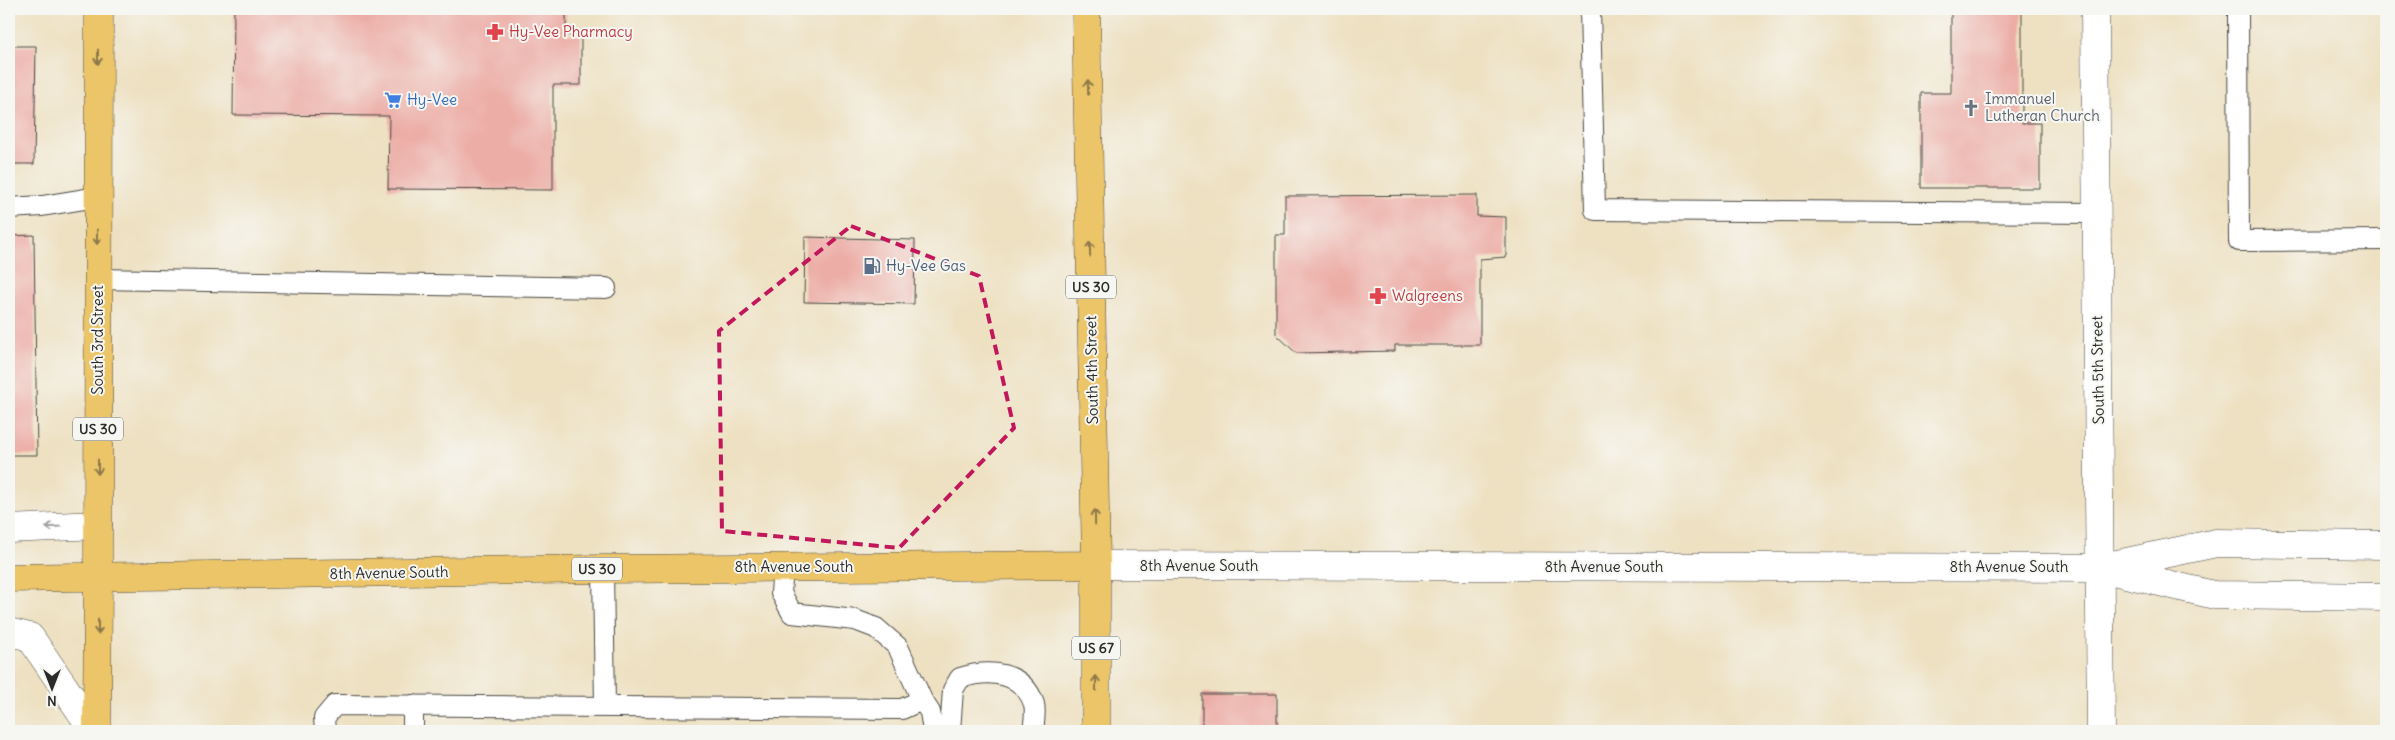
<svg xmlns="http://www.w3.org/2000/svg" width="2395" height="740" viewBox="0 0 2395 740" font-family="Delius,sans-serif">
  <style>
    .building { fill: #ecada6 }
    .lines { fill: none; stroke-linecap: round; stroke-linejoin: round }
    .service-casing { stroke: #484642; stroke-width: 22 }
    .minor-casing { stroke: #484642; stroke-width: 29 }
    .tertiary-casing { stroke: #484642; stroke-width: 29 }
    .primary-casing { stroke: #484642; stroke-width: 29 }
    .trunk-casing { stroke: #484642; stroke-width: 29 }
    .service { stroke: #fff; stroke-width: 20 }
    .minor { stroke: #fff; stroke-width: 28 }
    .tertiary { stroke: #fff; stroke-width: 28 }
    .primary { stroke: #edc569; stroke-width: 28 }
    .trunk { stroke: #edc569; stroke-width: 28 }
    .oneway { stroke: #8c784a }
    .oneway2 { stroke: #a0a0a0 }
    .marked { fill: none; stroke: #c2185b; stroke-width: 4; stroke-dasharray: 10 6; stroke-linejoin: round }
    .labels { text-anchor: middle; stroke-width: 4; stroke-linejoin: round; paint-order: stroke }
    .shield { fill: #f6f6f2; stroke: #686867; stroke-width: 1 }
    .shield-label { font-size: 14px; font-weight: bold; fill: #2b2b2b }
    .health-label { font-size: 15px; fill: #be3a42; stroke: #f6f6f2; text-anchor: start }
    .worship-label { font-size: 15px; fill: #5b616d; stroke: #f6f6f2; text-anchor: start }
    .shop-label { font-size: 15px; fill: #366cbe; stroke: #f6f6f2; text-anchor: start }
    .service-label { font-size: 15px; fill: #4e5e75; stroke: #f6f6f2; text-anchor: start }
    .street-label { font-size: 15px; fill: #2b2b2b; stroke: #f6f6f2 }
  </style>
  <rect width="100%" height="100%" fill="#f6f6f2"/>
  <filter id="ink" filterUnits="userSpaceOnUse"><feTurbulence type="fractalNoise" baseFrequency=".02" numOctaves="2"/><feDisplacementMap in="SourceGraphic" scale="10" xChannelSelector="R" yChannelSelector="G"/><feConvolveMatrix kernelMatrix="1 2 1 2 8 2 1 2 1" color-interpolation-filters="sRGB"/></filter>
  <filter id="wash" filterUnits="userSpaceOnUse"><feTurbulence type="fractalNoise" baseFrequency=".0096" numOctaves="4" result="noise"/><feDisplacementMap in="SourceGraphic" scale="20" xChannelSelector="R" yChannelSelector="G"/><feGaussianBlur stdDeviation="1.12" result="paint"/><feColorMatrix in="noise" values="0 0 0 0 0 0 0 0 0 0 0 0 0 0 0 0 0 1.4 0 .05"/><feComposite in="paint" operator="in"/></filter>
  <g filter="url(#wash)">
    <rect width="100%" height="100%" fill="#eee1c2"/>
    <g id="blocks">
      <path class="building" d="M 234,9 L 566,9 L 566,35 L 581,35 L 581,85 L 553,85 L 553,190 L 388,189 L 389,116 L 233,115 Z
        M 1951,9 L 2022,9 L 2022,123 L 2040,123 L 2040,188 L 1921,188 L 1921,93 L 1951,93 Z
        M 9,46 L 36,46 L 34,164 L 9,164 Z
        M 1477,195 L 1477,216 L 1506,217 L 1506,257 L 1480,259 L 1480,345 L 1395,345 L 1395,351 L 1296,353 L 1276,334 L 1276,235 L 1285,235 L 1285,196 Z
        M 34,235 L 37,455 L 9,455 L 9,236 Z
        M 805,237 L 915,240 L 914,304 L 804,302 Z
        M 1202,694 L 1277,694 L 1277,731 L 1202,731 Z"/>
    </g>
  </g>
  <g filter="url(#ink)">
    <use href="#blocks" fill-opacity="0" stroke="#484642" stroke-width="1"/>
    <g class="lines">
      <g class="service-casing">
        <path id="service" d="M 1590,9 L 1595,210 L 2096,213
          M 2238,9 L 2239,241 L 2386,240
          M 9,208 L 42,206 L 97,197
          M 98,279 L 606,288
          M 783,567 L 781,593 L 792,613 L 855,620 L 876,628 L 898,647 L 922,700 L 930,712 L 933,731
          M 603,569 L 605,707
          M 413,705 L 413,731
          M 325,731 L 324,718 L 335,705 L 902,709 L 922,700
          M 950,731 L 953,690 L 960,678 C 989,669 1023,671 1034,704 C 1036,712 1034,723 1033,731"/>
      </g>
      <g class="minor-casing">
        <path id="minor" d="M 9,529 L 98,525
          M 2108,566 L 2216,543 L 2386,545
          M 2100,568 L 2214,595 L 2386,597
          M 9,632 L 30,637 L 94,731"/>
      </g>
      <g class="tertiary-casing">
        <path id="tertiary" d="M 2095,9 L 2101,731
          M 1096,565 L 2100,568"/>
      </g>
      <g class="primary-casing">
        <path id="primary" d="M 1096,565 L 1096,731
          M 97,731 L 98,578"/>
      </g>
      <g class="trunk-casing">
        <path id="trunk" d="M 9,578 L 603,569 L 1096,565 L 1086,9
          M 98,578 L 99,9"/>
      </g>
      <use href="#service" class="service"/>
      <use href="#minor" class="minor"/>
      <use href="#tertiary" class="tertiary"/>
      <use href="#primary" class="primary"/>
      <use href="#trunk" class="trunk"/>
    </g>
    <defs><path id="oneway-shaft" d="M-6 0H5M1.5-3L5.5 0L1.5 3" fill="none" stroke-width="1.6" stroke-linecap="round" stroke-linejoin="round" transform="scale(1.25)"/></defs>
    <g class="oneway">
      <use href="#oneway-shaft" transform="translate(98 57) rotate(90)"/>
      <use href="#oneway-shaft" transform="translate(1088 87) rotate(-91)"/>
      <use href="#oneway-shaft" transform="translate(97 237) rotate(90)"/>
      <use href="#oneway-shaft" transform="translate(1090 249) rotate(-91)"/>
      <use href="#oneway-shaft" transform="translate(98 467) rotate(90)"/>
      <use href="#oneway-shaft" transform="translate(1095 517) rotate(-91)"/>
      <use href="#oneway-shaft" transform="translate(98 627) rotate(90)"/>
      <use href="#oneway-shaft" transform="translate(1096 683) rotate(-90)"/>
    </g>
    <use class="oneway2" href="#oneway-shaft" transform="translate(53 527) rotate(177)"/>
  </g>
  <path class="marked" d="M 851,226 L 979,276 L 1014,428 L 899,548 L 722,531 L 719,331 Z"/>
  <defs>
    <g id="pharmacy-bare" transform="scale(1.35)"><path d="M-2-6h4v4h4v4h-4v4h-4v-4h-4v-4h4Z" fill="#e0444e" stroke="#f6f6f2" stroke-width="2.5" paint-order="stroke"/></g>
    <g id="supermarket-bare" transform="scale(1.35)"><path d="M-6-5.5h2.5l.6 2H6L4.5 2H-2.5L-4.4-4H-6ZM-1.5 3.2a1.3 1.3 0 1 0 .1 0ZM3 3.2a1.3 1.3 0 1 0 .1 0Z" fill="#3f7fe0" stroke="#f6f6f2" stroke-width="2.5" paint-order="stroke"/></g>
    <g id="church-bare" transform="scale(1.35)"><path d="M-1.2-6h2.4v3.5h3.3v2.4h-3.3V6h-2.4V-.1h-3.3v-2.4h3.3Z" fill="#6b7280" stroke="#f6f6f2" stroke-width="2.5" paint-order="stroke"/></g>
    <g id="fuel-bare" transform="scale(1.35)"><path d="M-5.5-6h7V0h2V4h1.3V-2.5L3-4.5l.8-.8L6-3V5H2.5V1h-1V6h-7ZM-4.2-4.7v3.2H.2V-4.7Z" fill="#5c6f8a" stroke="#f6f6f2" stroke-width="2.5" paint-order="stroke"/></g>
  </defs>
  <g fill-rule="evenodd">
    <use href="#pharmacy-bare" x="495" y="32"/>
    <use href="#supermarket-bare" x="393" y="100"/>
    <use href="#church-bare" x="1971" y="108"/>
    <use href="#fuel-bare" x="872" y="266"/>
    <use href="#pharmacy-bare" x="1378" y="296"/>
  </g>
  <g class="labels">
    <g class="shield">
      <rect x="1066" y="275.5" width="50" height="23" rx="4"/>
      <rect x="73" y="417.5" width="50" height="23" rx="4"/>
      <rect x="572" y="557.5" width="50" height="23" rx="4"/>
      <rect x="1072" y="636.5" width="48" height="23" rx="4"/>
    </g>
    <g class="shield-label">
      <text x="1091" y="292">US 30</text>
      <text x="98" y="434">US 30</text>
      <text x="597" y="574">US 30</text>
      <text x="1096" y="653">US 67</text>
    </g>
    <g class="health-label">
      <text x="509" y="37">Hy-Vee Pharmacy</text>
      <text x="1392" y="301">Walgreens</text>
    </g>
    <g class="worship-label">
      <text x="1985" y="104">Immanuel<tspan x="1985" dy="17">Lutheran Church</tspan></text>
    </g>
    <g class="shop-label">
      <text x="407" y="105">Hy-Vee</text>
    </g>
    <g class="service-label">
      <text x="886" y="271">Hy-Vee Gas</text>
    </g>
    <g class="street-label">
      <text transform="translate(98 340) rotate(-90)" y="5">South 3rd Street</text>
      <text transform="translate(1092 370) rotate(-91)" y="5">South 4th Street</text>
      <text transform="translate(2098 370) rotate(-91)" y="5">South 5th Street</text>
      <text x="1199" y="571">8th Avenue South</text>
      <text x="794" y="572">8th Avenue South</text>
      <text x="1604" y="572">8th Avenue South</text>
      <text x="2009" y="572">8th Avenue South</text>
      <text transform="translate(389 573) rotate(-1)" y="5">8th Avenue South</text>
    </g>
  </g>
  <rect width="2395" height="740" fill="none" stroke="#f6f6f2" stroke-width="30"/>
  <g transform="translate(52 688) rotate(180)" stroke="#f6f6f2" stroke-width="4" paint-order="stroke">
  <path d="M0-4L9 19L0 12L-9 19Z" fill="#2b2b2b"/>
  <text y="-8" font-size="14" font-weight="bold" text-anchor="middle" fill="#2b2b2b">N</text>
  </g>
</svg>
